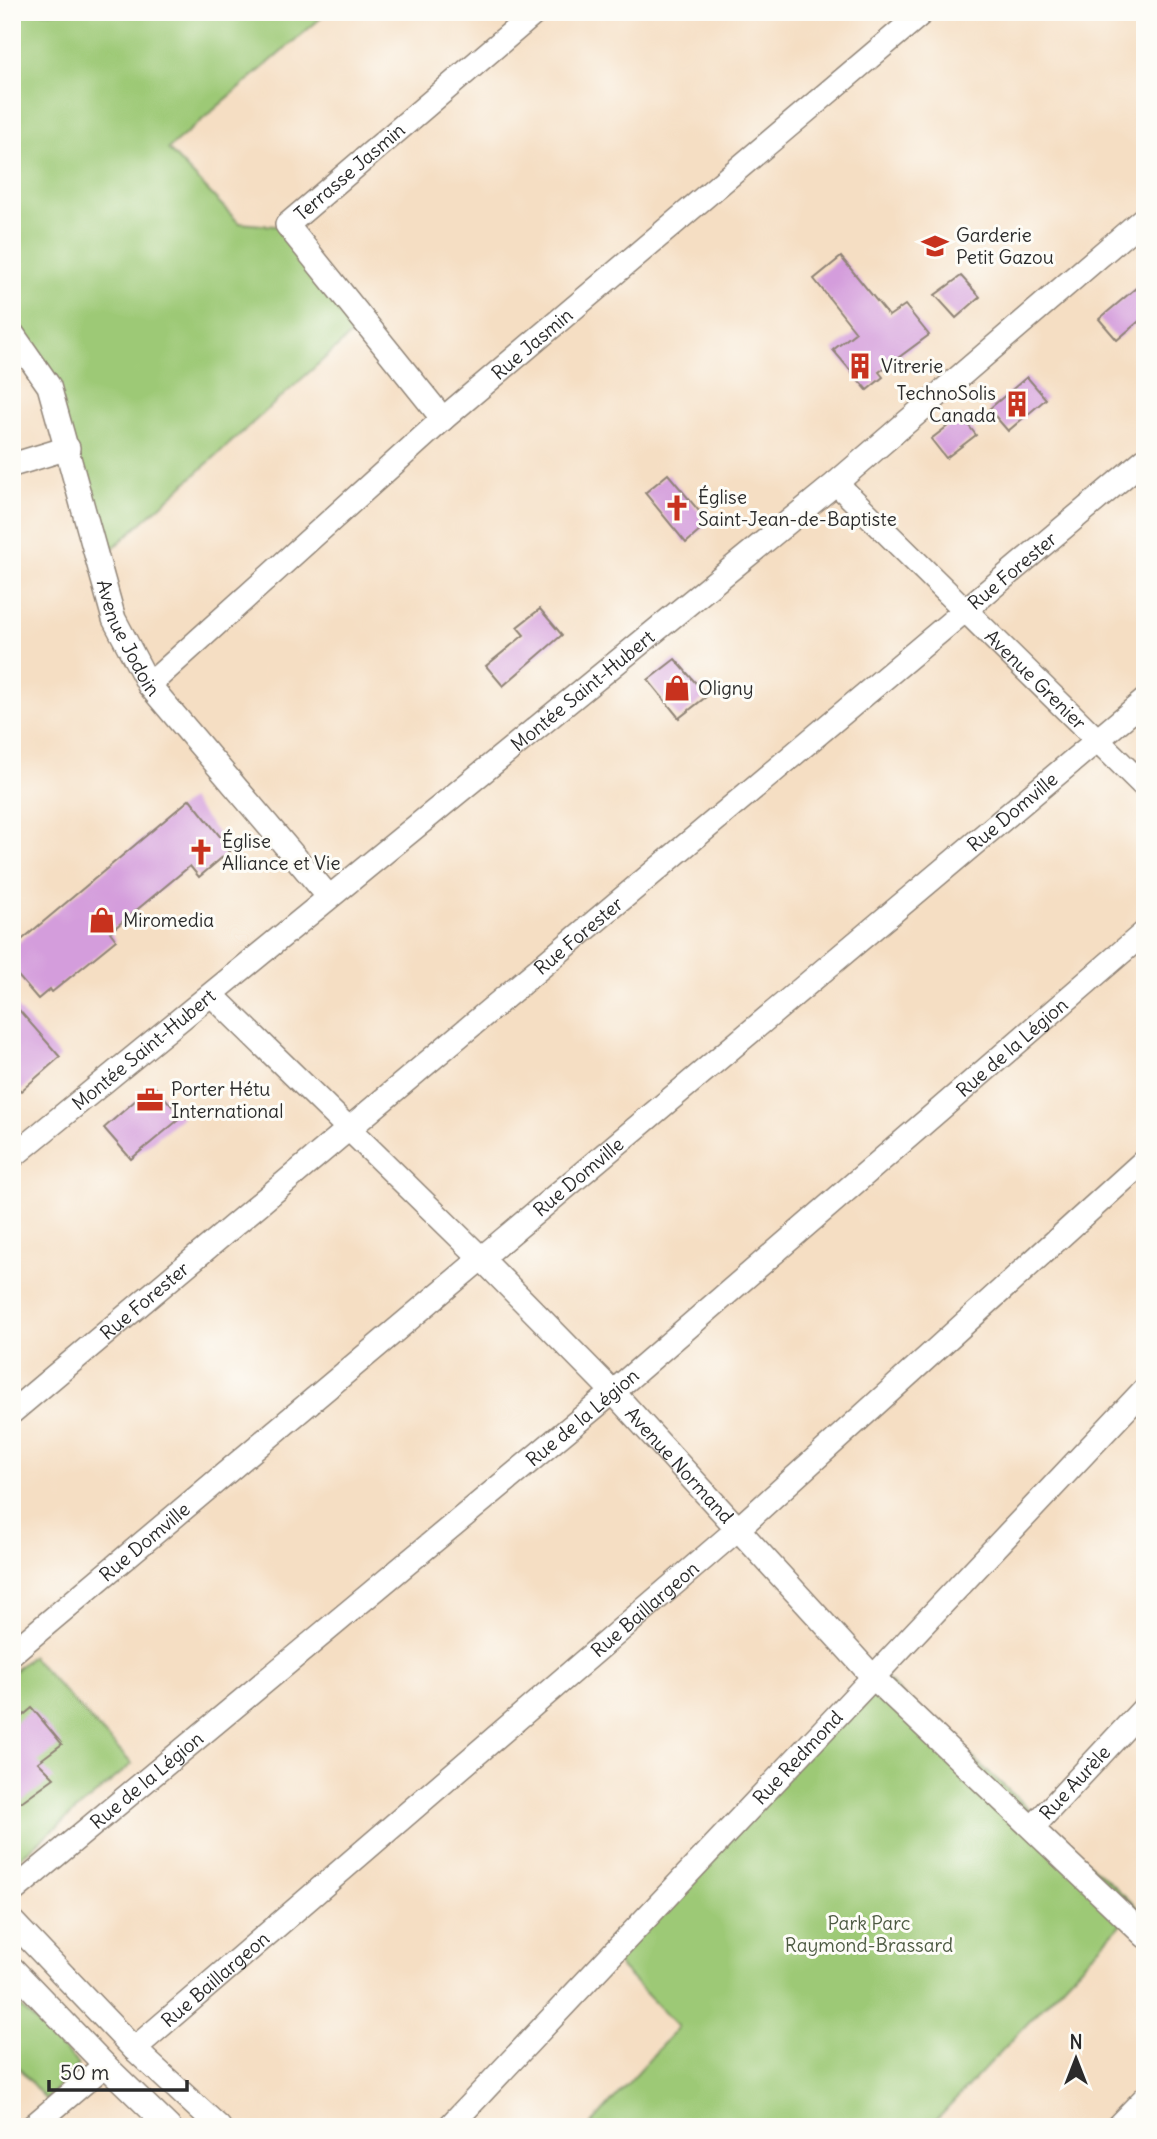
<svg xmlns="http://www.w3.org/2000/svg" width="1157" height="2139" viewBox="0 0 1157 2139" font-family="Delius,sans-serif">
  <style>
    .green { fill: #9dc976; stroke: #647a50; stroke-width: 2 }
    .building { fill: #d49ddc }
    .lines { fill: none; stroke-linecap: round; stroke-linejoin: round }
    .minor-casing { stroke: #908477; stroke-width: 26 }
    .minor { stroke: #fff; stroke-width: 23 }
    .labels { text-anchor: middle; stroke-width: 6; stroke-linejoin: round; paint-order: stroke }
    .street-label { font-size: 19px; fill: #2b2b2b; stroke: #fdfcf7 }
    .poi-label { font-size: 19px; fill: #2b2b2b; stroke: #fdfcf7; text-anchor: start }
    .park-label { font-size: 19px; fill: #4d5a42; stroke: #fdfcf7 }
  </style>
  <rect width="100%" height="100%" fill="#fdfcf7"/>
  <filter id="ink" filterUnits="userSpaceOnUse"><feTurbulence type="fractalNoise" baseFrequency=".0143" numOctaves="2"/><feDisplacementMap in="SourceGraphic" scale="14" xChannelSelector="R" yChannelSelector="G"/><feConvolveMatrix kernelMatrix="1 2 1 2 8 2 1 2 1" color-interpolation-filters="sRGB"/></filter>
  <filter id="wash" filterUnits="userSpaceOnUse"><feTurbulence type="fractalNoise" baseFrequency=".00686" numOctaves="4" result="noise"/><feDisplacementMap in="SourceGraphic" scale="28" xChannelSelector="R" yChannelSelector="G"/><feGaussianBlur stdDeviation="1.57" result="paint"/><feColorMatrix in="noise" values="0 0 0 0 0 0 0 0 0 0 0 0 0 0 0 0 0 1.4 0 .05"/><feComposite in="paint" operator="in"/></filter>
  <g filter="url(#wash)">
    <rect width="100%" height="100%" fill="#f5dec3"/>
    <path class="green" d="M 12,12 L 328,12 L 168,149 L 239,223 L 286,227 L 363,324 L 102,558 L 54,384 L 12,325 Z
      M 31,1656 L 132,1764 L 12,1864 L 12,1673 Z
      M 876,1670 L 1137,1907 L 930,2127 L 589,2127 L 678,2027 L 606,1952 Z
      M 12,1998 L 79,2065 L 46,2100 L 12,2060 Z"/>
    <g id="blocks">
      <path class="building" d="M 841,257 L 889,316 L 905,305 L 929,335 L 879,372 L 883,377 L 867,390 L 833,350 L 856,332 L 814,279 Z
        M 961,276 L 980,297 L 956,318 L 935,295 Z
        M 1136,288 L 1145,298 L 1145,316 L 1117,340 L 1099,319 Z
        M 1027,377 L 1046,399 L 1008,431 L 989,409 Z
        M 961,416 L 976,435 L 946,458 L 931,439 Z
        M 668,474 L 709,523 L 686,543 L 645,493 Z
        M 540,609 L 562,635 L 503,686 L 486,666 L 524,635 L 517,627 Z
        M 675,659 L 707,696 L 679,718 L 648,680 Z
        M 190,799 L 231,850 L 199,877 L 190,866 L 110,932 L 116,940 L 52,992 L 50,989 L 38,999 L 12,969 L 12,948 Z
        M 12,1002 L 60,1057 L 21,1091 L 12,1082 Z
        M 153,1085 L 182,1117 L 131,1159 L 104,1128 Z
        M 32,1708 L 62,1744 L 38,1762 L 54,1778 L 21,1802 L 12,1792 L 12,1725 Z"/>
    </g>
  </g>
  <g filter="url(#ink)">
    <use href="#blocks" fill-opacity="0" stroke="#908477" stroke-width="2"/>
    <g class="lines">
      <g class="minor-casing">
        <g id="minor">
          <path id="s1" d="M 12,333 L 49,386 L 114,619 L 149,685 L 329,897"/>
          <path id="s2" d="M 443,419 L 287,225 L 536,12"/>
          <path d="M 12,465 L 68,448"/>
          <path id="s3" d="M 836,483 L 1145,787"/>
          <path id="s4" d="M 149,685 L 443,419 L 923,12"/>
          <path id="s5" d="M 212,995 L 481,1258 L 613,1392 L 874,1678 L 1145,1936"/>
          <path id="s6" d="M 12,1157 L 836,483 L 1145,217"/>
          <path id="s7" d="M 12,1412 L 1145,459"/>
          <path id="s8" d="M 12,1653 L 1145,700"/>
          <path id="s9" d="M 1033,1827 L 1145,1707"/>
          <path id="s10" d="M 12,1892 L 613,1392 L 1145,932"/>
          <path d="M 12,1921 L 134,2049 L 219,2127"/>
          <path d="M 12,1968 L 105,2065 L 169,2127"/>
          <path id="s11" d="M 134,2049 L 740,1527 L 1145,1160"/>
          <path d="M 32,2127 L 105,2065"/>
          <path id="s12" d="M 449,2127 L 1145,1389"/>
          <path d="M 1117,2127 L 1145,2098"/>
        </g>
      </g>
      <use href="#minor" class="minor"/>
    </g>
  </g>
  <defs>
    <g id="school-bare" transform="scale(2.1)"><path d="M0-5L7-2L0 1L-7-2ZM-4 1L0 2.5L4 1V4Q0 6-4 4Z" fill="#c8321e" stroke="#fdfcf7" stroke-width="2.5" paint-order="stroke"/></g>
    <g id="building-bare" transform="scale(2.1)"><path d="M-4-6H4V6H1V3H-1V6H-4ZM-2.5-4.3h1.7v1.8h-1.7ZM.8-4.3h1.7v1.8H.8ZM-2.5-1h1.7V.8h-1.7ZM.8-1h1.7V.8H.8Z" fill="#c8321e" stroke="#fdfcf7" stroke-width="2.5" paint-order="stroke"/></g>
    <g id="church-bare" transform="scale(2.1)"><path d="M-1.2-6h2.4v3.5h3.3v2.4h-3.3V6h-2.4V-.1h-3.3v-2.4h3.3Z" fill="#c8321e" stroke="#fdfcf7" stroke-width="2.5" paint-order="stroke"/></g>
    <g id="shop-bare" transform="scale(2.1)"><path d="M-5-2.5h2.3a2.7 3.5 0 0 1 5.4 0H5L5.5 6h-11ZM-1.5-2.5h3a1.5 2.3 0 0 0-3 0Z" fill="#c8321e" stroke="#fdfcf7" stroke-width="2.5" paint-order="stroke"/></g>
    <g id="office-bare" transform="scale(2.1)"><path d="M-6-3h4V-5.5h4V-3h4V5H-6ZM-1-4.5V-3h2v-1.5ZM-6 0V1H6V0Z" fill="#c8321e" stroke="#fdfcf7" stroke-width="2.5" paint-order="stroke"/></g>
  </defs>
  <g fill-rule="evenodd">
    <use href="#school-bare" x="935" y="246"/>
    <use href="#building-bare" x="860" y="366"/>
    <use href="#building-bare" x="1017" y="404"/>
    <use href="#church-bare" x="677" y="508"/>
    <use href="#shop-bare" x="677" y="688"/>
    <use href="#church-bare" x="201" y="852"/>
    <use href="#shop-bare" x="102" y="920"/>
    <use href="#office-bare" x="150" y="1100"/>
  </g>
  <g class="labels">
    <g class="street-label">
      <text dy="7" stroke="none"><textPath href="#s2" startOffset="331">Terrasse Jasmin</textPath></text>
      <text dy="7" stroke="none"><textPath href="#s4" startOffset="513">Rue Jasmin</textPath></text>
      <text dy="7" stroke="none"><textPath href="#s7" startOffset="1307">Rue Forester</textPath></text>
      <text dy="7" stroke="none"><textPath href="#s1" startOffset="329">Avenue Jodoin</textPath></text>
      <text dy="7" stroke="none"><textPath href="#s3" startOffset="280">Avenue Grenier</textPath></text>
      <text dy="7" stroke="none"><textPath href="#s6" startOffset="737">Montée Saint-Hubert</textPath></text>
      <text dy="7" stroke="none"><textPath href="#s8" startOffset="1307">Rue Domville</textPath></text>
      <text dy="7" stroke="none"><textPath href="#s7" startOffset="740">Rue Forester</textPath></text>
      <text dy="7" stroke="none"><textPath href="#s10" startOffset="1309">Rue de la Légion</textPath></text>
      <text dy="7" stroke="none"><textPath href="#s6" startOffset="170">Montée Saint-Hubert</textPath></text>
      <text dy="7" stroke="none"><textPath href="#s8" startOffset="740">Rue Domville</textPath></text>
      <text dy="7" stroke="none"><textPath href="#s7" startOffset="173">Rue Forester</textPath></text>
      <text dy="7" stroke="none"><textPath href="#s10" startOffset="742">Rue de la Légion</textPath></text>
      <text dy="7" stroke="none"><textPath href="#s5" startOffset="663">Avenue Normand</textPath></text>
      <text dy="7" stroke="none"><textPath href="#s8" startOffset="173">Rue Domville</textPath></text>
      <text dy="7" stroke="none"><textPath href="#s11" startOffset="674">Rue Baillargeon</textPath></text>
      <text dy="7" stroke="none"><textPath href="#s12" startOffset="508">Rue Redmond</textPath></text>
      <text dy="7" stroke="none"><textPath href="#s10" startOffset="175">Rue de la Légion</textPath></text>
      <text dy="7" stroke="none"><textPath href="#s9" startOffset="61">Rue Aurèle</textPath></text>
      <text dy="7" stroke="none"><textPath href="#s11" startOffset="107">Rue Baillargeon</textPath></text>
    </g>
    <g class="poi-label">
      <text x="956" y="242">Garderie<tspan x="956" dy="22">Petit Gazou</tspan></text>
      <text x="881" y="373">Vitrerie</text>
      <text x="996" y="400" text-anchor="end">TechnoSolis<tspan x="996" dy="22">Canada</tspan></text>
      <text x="698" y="504">Église<tspan x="698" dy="22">Saint-Jean-de-Baptiste</tspan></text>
      <text x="698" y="695">Oligny</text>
      <text x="222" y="848">Église<tspan x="222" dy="22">Alliance et Vie</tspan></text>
      <text x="123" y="927">Miromedia</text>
      <text x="171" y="1096">Porter Hétu<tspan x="171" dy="22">International</tspan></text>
    </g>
    <g class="park-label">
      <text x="869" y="1930">Park Parc<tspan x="869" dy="22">Raymond-Brassard</tspan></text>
    </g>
  </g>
  <rect width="1157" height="2139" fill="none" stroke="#fdfcf7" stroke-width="42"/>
  <g transform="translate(1076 2059)" stroke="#fdfcf7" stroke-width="5" paint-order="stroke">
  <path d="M0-5L12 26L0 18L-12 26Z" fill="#2b2b2b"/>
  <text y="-10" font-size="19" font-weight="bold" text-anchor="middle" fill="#2b2b2b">N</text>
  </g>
  <path d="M49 2080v10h138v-10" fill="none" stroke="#2b2b2b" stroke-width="3.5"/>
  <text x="60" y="2080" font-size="21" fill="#2b2b2b" stroke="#fdfcf7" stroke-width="5" paint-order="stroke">50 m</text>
</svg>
